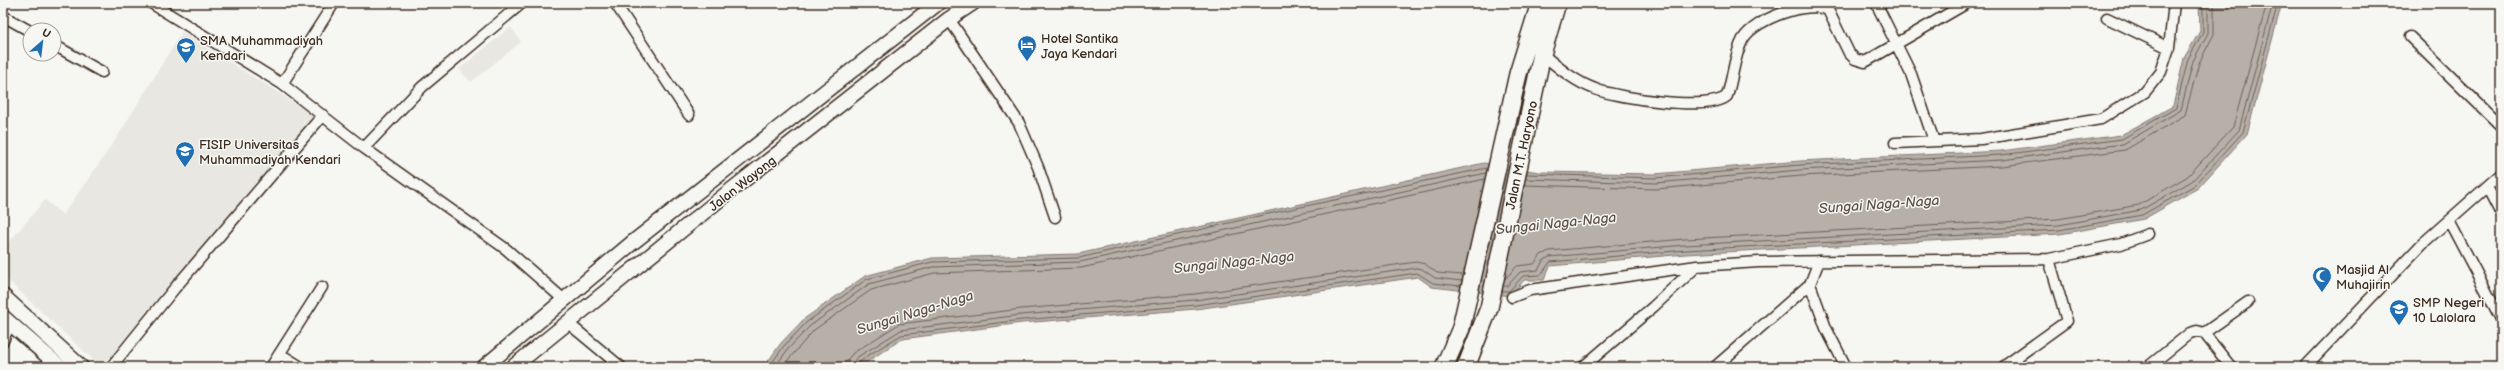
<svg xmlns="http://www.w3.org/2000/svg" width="2504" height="370" viewBox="0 0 2504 370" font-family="'Balsamiq Sans',sans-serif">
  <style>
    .built { fill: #e8e7e2 }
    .water { fill: #b6b0a9; stroke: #857a71 }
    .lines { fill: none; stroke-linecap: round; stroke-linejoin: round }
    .shore { stroke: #6c6056; stroke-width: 1 }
    .minor-casing { stroke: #3b2a1e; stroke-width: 13 }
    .secondary-casing { stroke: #3b2a1e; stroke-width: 17 }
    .trunk-casing { stroke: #3b2a1e; stroke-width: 20 }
    .minor { stroke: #f6f6f2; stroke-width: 10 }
    .secondary { stroke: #f6f6f2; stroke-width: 14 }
    .trunk { stroke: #f6f6f2; stroke-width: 17 }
    .labels { text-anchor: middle; stroke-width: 3; stroke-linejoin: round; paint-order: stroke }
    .poi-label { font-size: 13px; fill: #3b2a1e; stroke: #f6f6f2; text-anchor: start }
    .street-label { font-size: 13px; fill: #3b2a1e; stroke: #f6f6f2 }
    .water-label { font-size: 14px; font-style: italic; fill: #605248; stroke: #f6f6f2 }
  </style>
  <rect width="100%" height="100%" fill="#f6f6f2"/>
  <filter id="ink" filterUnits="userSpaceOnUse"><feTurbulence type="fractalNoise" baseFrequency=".025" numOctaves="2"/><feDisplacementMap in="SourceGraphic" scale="8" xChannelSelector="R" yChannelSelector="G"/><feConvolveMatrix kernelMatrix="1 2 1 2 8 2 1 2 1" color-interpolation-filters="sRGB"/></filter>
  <g filter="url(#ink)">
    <path class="built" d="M 511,27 L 521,42 L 471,82 L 459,69 Z
      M 182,32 L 318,118 L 101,367 L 3,276 L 3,249 L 45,200 L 63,215 L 118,136 Z"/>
    <path class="water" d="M 2199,3 L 2282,3 L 2247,134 L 2198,188 L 2144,219 L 2060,234 L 1686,254 L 1550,266 L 1544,280 L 1524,280 L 1511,296 L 1432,287 L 1418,277 L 1196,309 L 1022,323 L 902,339 L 859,367 L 764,367 L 781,343 L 804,319 L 865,276 L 932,258 L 1078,254 L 1484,163 L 1539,172 L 1655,174 L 1800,161 L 2001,151 L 2121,135 L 2173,106 L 2184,58 L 2200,31 Z"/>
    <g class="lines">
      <path class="shore" d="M 1527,174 L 1655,178 L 1800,165 L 2001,155 L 2122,139 L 2176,108 L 2188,59 L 2203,32 L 2203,3
        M 1526,179 L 1656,183 L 1800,170 L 2002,160 L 2123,144 L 2181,110 L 2193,61 L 2208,33 L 2208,3
        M 1524,185 L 1656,189 L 1801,176 L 2002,166 L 2125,150 L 2185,115 L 2199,63 L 2214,34 L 2214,3
        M 1505,279 L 1517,266 L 1534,264 L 1541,255 L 1549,251 L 1685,239 L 2058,219 L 2139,205 L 2188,176 L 2233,127 L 2267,3
        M 1503,286 L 1507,286 L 1520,272 L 1538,270 L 1543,261 L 1549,257 L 1685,245 L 2059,225 L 2141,210 L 2192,181 L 2239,130 L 2273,3
        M 1502,291 L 1509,291 L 1523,276 L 1541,275 L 1550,262 L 1686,250 L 2059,230 L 2142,215 L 2195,185 L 2243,132 L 2278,3
        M 769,367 L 784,346 L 807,322 L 867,279 L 932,262 L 1079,258 L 1263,215 L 1487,168
        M 775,367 L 788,349 L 810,326 L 869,284 L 933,267 L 1080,262 L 1486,173
        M 782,367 L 814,330 L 871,290 L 934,273 L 1081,268 L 1485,179
        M 846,367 L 848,359 L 853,353 L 899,324 L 1021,309 L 1195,294 L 1416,262 L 1425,264 L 1437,273 L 1463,275
        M 852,367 L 856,358 L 901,330 L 1021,315 L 1195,300 L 1417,268 L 1422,269 L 1435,278 L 1462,281
        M 858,367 L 859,363 L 867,356 L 901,335 L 1022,320 L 1196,305 L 1417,273 L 1433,283 L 1461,286"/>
      <g class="minor-casing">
        <path id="minor" d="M 151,3 L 282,84 L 364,148 L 506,249 L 563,299
          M 615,3 L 689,115
          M 1876,3 L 1911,74 L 1934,141
          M 3,16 L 30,31
          M 2107,18 L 2169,48
          M 949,19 L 1019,123 L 1038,167 L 1055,217
          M 2410,37 L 2501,126
          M 54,45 L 102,72
          M 1542,54 C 1559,68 1575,82 1595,89 C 1618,98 1710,112 1727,96 C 1733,78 1734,55 1743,39 C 1755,19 1807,0 1828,10 L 1849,53 L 1855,59 L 1865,62 L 1967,3
          M 282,84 L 334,3
          M 1895,143 L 1981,139 L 2101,119 L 2145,92 L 2161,72 L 2169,48 L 2174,3
          M 364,148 L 422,87 L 522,3
          M 2487,187 L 2501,214
          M 2449,221 L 2501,319
          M 1810,284 L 1826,328 L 1846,367
          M 1512,297 L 1530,290 L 1697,266 L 1759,262 L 2049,259 L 2121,244 L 2148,234
          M 568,323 L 621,367
          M 3,341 L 10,323
          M 280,354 L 301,367
          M 111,367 L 174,289 L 323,115
          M 271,367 L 322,287
          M 1583,367 L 1653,307 L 1697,266
          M 1715,367 L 1810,284 L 1819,261
          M 2003,367 L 2067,321 L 2049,259
          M 2148,367 L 2190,333 L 2197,331 L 2204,333
          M 2231,367 L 2204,333 L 2248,302
          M 2305,367 L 2422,244 L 2501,174"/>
      </g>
      <g class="secondary-casing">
        <path id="secondary" d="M 3,296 L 81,367
          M 3,317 L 60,367
          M 484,367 L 632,243 L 938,3
          M 513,367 L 725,195 L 949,19 L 973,3"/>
      </g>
      <g class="trunk-casing">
        <path id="trunk" d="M 1444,367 L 1461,328 L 1518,74 L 1540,3
          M 1466,367 L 1489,308 L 1542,54 L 1557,3"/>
      </g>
      <use href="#minor" class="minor"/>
      <use href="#secondary" class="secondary"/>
      <use href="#trunk" class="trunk"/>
    </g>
  </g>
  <defs>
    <g id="hotel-pin" transform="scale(1)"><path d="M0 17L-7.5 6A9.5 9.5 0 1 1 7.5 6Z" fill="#1f6fb2" stroke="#f6f6f2"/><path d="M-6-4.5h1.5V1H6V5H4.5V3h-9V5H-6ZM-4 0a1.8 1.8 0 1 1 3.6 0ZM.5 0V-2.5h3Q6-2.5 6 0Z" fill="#fff"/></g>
    <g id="school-pin" transform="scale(1)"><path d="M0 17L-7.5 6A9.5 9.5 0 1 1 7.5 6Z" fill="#1f6fb2" stroke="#f6f6f2"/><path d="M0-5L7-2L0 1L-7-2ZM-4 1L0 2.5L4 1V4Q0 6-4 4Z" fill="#fff"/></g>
    <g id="university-pin" transform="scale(1)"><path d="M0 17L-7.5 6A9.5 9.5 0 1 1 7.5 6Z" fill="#1f6fb2" stroke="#f6f6f2"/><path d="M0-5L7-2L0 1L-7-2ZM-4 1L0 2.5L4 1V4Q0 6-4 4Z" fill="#fff"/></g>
    <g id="mosque-pin" transform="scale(1)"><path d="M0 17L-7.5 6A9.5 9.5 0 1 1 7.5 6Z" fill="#1f6fb2" stroke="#f6f6f2"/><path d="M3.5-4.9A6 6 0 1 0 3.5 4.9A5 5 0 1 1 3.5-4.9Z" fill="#fff"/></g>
  </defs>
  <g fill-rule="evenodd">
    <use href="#hotel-pin" x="1027" y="45"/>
    <use href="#school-pin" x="186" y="47"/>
    <use href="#university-pin" x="185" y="151"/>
    <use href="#mosque-pin" x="2322" y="276"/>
    <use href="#school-pin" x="2399" y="309"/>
  </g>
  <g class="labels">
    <g class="poi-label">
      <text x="1041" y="43">Hotel Santika<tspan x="1041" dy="15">Jaya Kendari</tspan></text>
      <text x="200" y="45">SMA Muhammadiyah<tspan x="200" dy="15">Kendari</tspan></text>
      <text x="199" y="149">FISIP Universitas<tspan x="199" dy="15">Muhammadiyah Kendari</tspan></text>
      <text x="2336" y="274">Masjid Al<tspan x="2336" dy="15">Muhajirin</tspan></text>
      <text x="2413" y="307">SMP Negeri<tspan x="2413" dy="15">10 Lalolara</tspan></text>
    </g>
    <g class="street-label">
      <text transform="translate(1521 155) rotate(-78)" y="5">Jalan M.T. Haryono</text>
      <text transform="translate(742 183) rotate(-38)" y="5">Jalan Wayong</text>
    </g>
    <g class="water-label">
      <text transform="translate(1879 204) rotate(-4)" y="5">Sungai Naga-Naga</text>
      <text transform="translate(1556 223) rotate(-6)" y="5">Sungai Naga-Naga</text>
      <text transform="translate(1234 262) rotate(-6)" y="5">Sungai Naga-Naga</text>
      <text transform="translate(915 312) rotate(-17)" y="5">Sungai Naga-Naga</text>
    </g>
  </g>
  <rect width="2504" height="370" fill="none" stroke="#f6f6f2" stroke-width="16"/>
  <rect x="8" y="8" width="2488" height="354" fill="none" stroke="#3b2a1e" stroke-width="1.5" filter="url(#ink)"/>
  <g transform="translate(42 42) rotate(28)"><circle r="19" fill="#f6f6f2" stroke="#aba49d"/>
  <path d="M0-3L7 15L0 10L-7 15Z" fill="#1f6fb2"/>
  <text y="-6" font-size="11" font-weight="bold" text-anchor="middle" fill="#3b2a1e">U</text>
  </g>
</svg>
